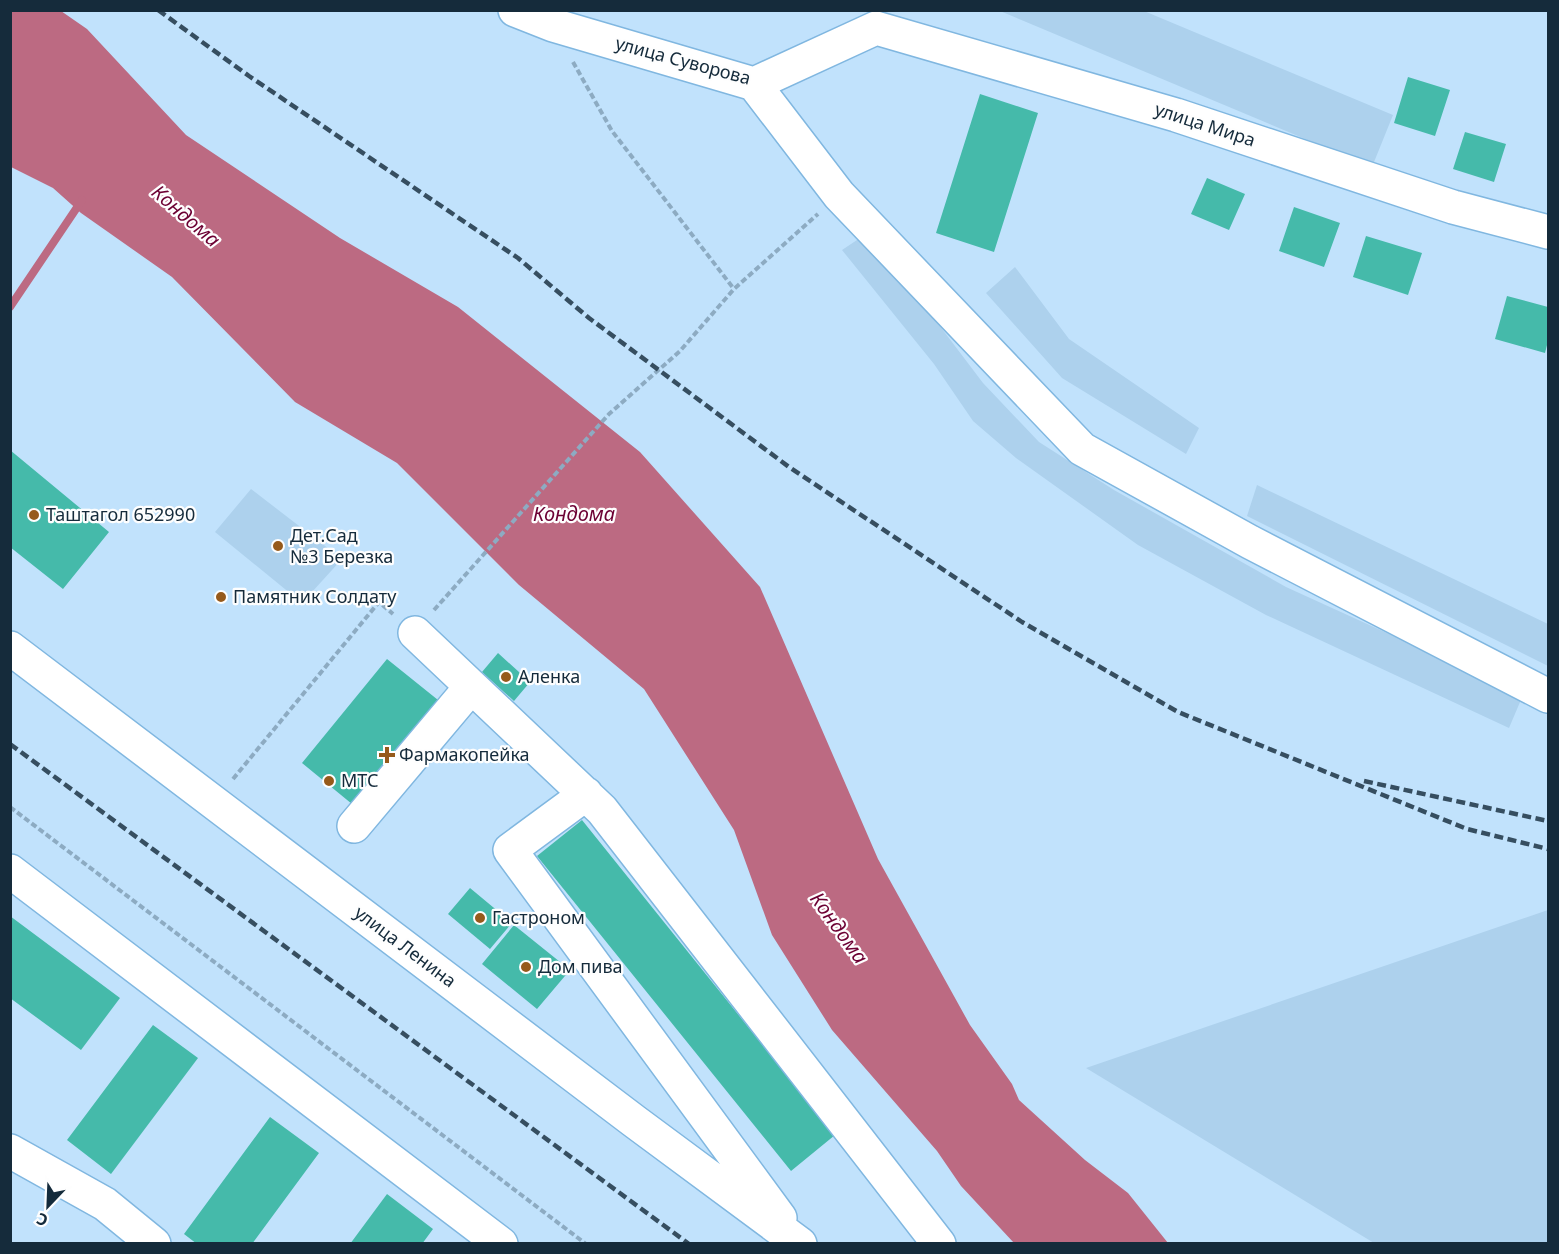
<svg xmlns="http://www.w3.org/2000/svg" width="1559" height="1254" viewBox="0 0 1559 1254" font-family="'Noto Sans',sans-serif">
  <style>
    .built { fill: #add1ed }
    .water { fill: #bc6a82 }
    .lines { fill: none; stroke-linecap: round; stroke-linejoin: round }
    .stream { stroke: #bc6a82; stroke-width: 8 }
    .building { fill: #45baaa }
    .minor-casing { stroke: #80b7e0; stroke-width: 36 }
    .path { stroke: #8dabc2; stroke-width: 4; stroke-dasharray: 6 3; stroke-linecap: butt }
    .minor { stroke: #fff; stroke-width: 33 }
    .rail { stroke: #364e60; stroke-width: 4.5; stroke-dasharray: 9 4.5; stroke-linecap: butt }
    .poi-dot { fill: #965a1b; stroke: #fefefe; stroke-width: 2 }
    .labels { text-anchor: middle; stroke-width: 4.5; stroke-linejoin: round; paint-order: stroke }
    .street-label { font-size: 18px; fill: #152b3b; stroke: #fefefe }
    .poi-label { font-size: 18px; fill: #152b3b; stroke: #fefefe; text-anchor: start }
    .water-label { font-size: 20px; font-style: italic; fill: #6c0133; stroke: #fefefe }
  </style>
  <rect width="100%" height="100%" fill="#c1e2fc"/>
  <path class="built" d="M 1000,11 L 1144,11 L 1393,115 L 1372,167 Z
    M 863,236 L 933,317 L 983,383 L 1039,442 L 1114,490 L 1286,587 L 1523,695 L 1509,728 L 1266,615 L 1138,545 L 1016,458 L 973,421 L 934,364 L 842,250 Z
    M 1015,267 L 1069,339 L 1199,428 L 1186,454 L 1062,378 L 986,293 Z
    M 1257,485 L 1548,624 L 1548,666 L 1247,516 Z
    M 251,489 L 342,559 L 302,603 L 215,532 Z
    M 1548,910 L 1548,1243 L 1374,1243 L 1086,1068 Z"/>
  <path class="water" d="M 10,11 L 61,11 L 87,29 L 186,135 L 340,238 L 458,307 L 640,452 L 760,587 L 878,859 L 970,1025 L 1012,1084 L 1019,1100 L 1085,1160 L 1128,1193 L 1168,1243 L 1014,1243 L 961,1186 L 937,1151 L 832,1030 L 772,935 L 734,830 L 644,689 L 519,585 L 397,463 L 295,402 L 172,277 L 81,213 L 53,188 L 11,167 Z"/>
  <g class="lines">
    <path class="stream" d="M 10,307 L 82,200"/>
  </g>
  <path class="building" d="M 1408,77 L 1450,90 L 1435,136 L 1394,123 Z
    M 980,94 L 1038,113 L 994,252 L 936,233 Z
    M 1465,132 L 1506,144 L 1494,182 L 1453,169 Z
    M 1207,178 L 1245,194 L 1229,230 L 1191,214 Z
    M 1294,207 L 1340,223 L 1324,267 L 1279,251 Z
    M 1366,236 L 1422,253 L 1408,295 L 1353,277 Z
    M 1507,296 L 1548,307 L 1548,341 L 1545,353 L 1495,339 Z
    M 10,450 L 109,532 L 63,589 L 10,547 Z
    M 498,653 L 530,682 L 514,701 L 482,672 Z
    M 387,659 L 438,700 L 352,804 L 302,763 Z
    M 582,820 L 835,1135 L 791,1171 L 537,856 Z
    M 470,888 L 512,923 L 490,949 L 448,914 Z
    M 10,916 L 120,998 L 81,1050 L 10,998 Z
    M 514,925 L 570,970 L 537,1009 L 482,964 Z
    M 153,1025 L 198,1058 L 111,1174 L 67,1140 Z
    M 270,1117 L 319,1153 L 252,1244 L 197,1244 L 184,1234 Z
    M 387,1194 L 433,1229 L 422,1244 L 350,1244 Z"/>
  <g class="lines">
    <g class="minor-casing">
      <path id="minor" d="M 515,10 L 553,25 L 754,84 L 876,28
        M 876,28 L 1176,115 L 1453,207 L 1548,232
        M 754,84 L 839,195 L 1082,449 L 1250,542 L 1548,696
        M 415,633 L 602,810 L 939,1244
        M 10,648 L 634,1121 L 800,1244
        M 586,794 L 510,850 L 780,1218
        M 354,826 L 471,687
        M 10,871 L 501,1244
        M 10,1151 L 105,1204 L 154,1244"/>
    </g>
    <path class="path" d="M 573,62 L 612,131 L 734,289
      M 434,610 L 609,414 L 680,351 L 734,289 L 818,214
      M 233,779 L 379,602 L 393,614
      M 10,807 L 586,1244"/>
    <use href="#minor" class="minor"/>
    <path class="rail" d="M 158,10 L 249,76 L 518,258 L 589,318 L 789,467 L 1022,622 L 1178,712 L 1467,829 L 1548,849
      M 10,744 L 689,1244
      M 1364,781 L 1548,821"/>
  </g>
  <g class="poi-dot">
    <circle cx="34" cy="515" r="6"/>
    <circle cx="278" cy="546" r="6"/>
    <circle cx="221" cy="597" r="6"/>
    <circle cx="506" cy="677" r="6"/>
    <path d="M384 746h6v6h6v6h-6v6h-6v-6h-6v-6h6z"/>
    <circle cx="329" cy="781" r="6"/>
    <circle cx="480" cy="918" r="6"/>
    <circle cx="526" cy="967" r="6"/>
  </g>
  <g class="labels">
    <g class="street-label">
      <text transform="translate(683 61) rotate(15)" y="6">улица Суворова</text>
      <text transform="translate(1205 125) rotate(18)" y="6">улица Мира</text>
      <text transform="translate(405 947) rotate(37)" y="6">улица Ленина</text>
    </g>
    <g class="poi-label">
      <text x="46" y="521">Таштагол 652990</text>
      <text x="290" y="542">Дет.Сад<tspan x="290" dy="21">№3 Березка</tspan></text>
      <text x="233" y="603">Памятник Солдату</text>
      <text x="518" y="683">Аленка</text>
      <text x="399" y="761">Фармакопейка</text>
      <text x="341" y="787">МТС</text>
      <text x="492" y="924">Гастроном</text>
      <text x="538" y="973">Дом пива</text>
    </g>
    <g class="water-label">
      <text transform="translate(186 216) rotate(41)" y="7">Кондома</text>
      <text x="574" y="521">Кондома</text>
      <text transform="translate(839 928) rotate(54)" y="7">Кондома</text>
    </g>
  </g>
  <rect width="1559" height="1254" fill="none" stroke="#152b3b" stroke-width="24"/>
  <g transform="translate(48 1206) rotate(203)" stroke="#fefefe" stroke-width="4.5" paint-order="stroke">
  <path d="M0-4.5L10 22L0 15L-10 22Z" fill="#152b3b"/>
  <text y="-9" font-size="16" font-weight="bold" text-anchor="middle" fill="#152b3b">С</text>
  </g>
</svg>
